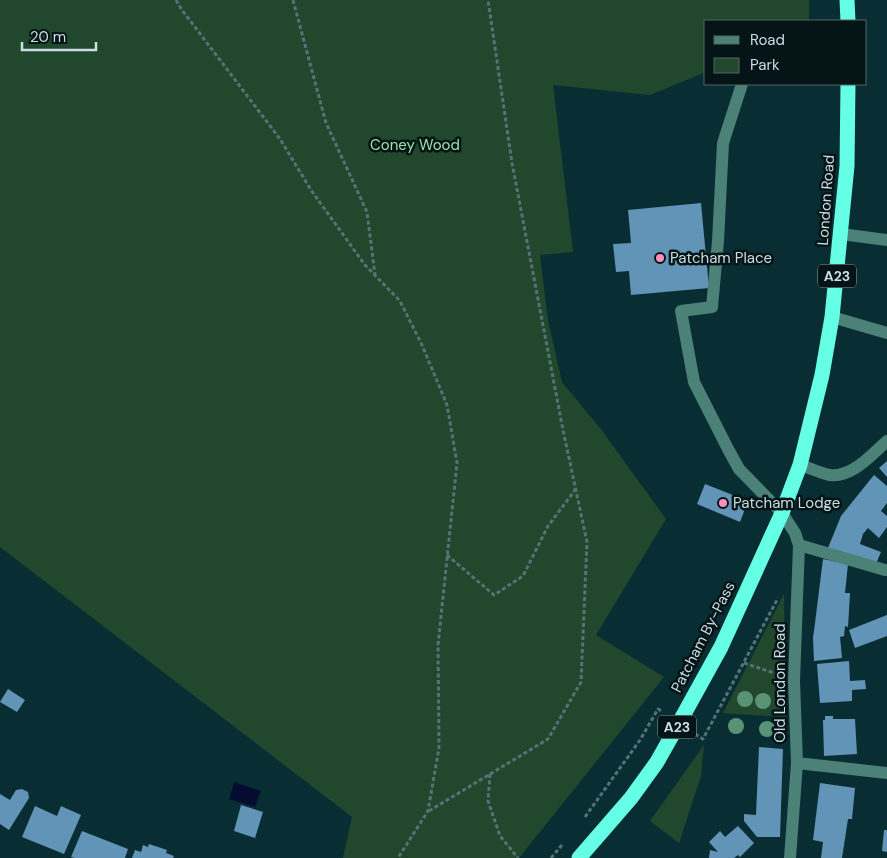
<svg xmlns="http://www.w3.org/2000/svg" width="887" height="858" viewBox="0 0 887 858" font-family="'DM Sans',sans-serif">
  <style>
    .green { fill: #21482c }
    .water { fill: #050c32 }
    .building { fill: #6194b7 }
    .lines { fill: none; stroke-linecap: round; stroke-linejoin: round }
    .path { stroke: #547377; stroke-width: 3; stroke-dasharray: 4 2.5; stroke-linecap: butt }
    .minor { stroke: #4b8177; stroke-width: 12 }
    .highway { stroke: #65ffe5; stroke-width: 15 }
    .tree { fill: #599275 }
    .poi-dot { fill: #ff8eba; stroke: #051416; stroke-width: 2 }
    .labels { text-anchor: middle; stroke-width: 5; stroke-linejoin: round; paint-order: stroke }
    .shield { fill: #051416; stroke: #90a1a4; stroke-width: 1 }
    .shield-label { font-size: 14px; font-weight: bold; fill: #cbdee1 }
    .park-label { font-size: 15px; fill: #9ce3ab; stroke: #051416 }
    .street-label { font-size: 15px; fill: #cbdee1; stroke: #051416 }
    .poi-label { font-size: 15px; fill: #cbdee1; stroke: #051416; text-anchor: start }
  </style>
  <rect width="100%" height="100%" fill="#082e34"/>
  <path class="green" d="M 0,0 L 809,0 L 809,21 L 706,21 L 706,72 L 650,95 L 553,85 L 573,252 L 540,255 L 548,320 L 562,382 L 600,428 L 666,519 L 596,635 L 664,677 L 519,858 L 343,858 L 352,817 L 0,547 Z
    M 784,594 L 786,717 L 722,713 L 723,713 Z
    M 704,745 L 701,776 L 679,843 L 650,821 Z"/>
  <path class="water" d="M 234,782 L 261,791 L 255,807 L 229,799 Z"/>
  <path class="building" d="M 701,203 L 709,288 L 631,295 L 629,271 L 616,272 L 613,244 L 631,243 L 628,210 Z
    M 887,461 L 887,477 L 879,468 Z
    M 874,475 L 887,486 L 887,503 L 881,511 L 887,516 L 887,527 L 879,538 L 868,528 L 863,534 L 860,544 L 881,552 L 875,566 L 828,548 L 841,516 Z
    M 705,484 L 748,501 L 740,522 L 697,504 Z
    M 823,559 L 848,564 L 845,593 L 850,593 L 848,627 L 845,626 L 844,636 L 840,637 L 842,658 L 814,661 L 813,638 L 815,623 Z
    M 887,615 L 887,636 L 855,648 L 849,630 Z
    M 849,661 L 850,681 L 865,680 L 866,689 L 852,690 L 852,701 L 820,703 L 817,664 Z
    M 8,689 L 25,700 L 17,712 L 0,702 Z
    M 825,716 L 833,716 L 833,719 L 855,719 L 857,754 L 824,756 L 823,720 L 825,720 Z
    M 759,747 L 783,749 L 780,837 L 757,837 L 744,821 L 744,814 L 756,815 Z
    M 820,783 L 855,788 L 852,819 L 848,819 L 842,858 L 821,858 L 823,842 L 813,840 Z
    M 22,789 L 28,792 L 29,798 L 9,830 L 0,824 L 0,794 L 10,800 L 16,790 Z
    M 241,805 L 263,812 L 255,838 L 234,831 Z
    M 35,806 L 57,816 L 61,806 L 81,815 L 64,854 L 22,837 Z
    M 738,826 L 754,843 L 740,857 L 738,855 L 734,858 L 709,858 L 710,850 L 718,852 L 709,842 L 720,831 L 725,837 Z
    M 884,830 L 887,830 L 887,852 L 882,851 Z
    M 82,831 L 128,849 L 125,858 L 75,858 L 71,857 Z
    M 149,844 L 167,850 L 166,853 L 174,856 L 173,858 L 132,858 L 135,850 L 141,852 L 143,845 L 148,847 Z"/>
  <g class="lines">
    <path class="path" d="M 176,0 L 182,10 L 280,139 L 311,190 L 365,265 L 400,301 L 422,345 L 447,405 L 457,463 L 438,645 L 439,748 L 428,811 L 398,858
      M 293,0 L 326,123 L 367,212 L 375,275
      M 447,555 L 494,595 L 523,576 L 548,526 L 575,490
      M 744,663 L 777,674
      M 695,734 L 703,739 L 778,598
      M 490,774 L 488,801 L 500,836 L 518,858
      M 429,811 L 548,739 L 581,682 L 587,542 L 563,430 L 512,163 L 488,0
      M 585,817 L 640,740 L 658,709 L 663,712
      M 551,858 L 562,845"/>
    <path class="minor" d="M 742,84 L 723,143 L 718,241 L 712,307 L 681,311 L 694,382 L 728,449 L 739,469 L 782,513 L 795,533 L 799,545 L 794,681 L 797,763 L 790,858
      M 841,234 L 887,240
      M 832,317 L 887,333
      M 800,465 C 810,468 820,473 830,475 C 852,478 872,454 887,441
      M 799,545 L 885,570
      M 797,763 L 887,773"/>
    <path class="highway" d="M 847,0 L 848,21
      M 579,858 L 631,798 L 657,762 L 679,723 L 721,647 L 782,513 L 800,465 L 822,375 L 832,317 L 847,166 L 848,84"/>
  </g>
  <g class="tree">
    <circle cx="745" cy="699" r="8"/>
    <circle cx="763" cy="701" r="8"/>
    <circle cx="736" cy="726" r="8"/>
    <circle cx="767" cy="729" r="8"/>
  </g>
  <g class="poi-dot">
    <circle cx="660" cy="258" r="5"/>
    <circle cx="723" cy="503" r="5"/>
  </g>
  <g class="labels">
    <g class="shield">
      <rect x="818" y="264.5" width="38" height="23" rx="4"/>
      <rect x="658" y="715.5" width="38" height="23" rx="4"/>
    </g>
    <g class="shield-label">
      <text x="837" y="281">A23</text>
      <text x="677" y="732">A23</text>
    </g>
    <g class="park-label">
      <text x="415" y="150">Coney Wood</text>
    </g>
    <g class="street-label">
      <text transform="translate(826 200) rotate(-86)" y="5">London Road</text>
      <text transform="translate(703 637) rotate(-63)" y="5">Patcham By-Pass</text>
      <text transform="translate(780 683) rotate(-90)" y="5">Old London Road</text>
    </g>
    <g class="poi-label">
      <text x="670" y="263">Patcham Place</text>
      <text x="733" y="508">Patcham Lodge</text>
    </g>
  </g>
  <rect x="704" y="20" width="162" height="65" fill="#051416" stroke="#546567"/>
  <rect x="714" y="36" width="25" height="8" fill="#4b8177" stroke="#546567"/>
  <text x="750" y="45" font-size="15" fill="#cbdee1">Road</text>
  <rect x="714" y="58" width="25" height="15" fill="#21482c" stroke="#546567"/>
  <text x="750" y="70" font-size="15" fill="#cbdee1">Park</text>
  <path d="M22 42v8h74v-8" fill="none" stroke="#cbdee1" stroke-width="2.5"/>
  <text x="30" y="42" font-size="15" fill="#cbdee1" stroke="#051416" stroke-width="4" paint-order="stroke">20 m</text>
</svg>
